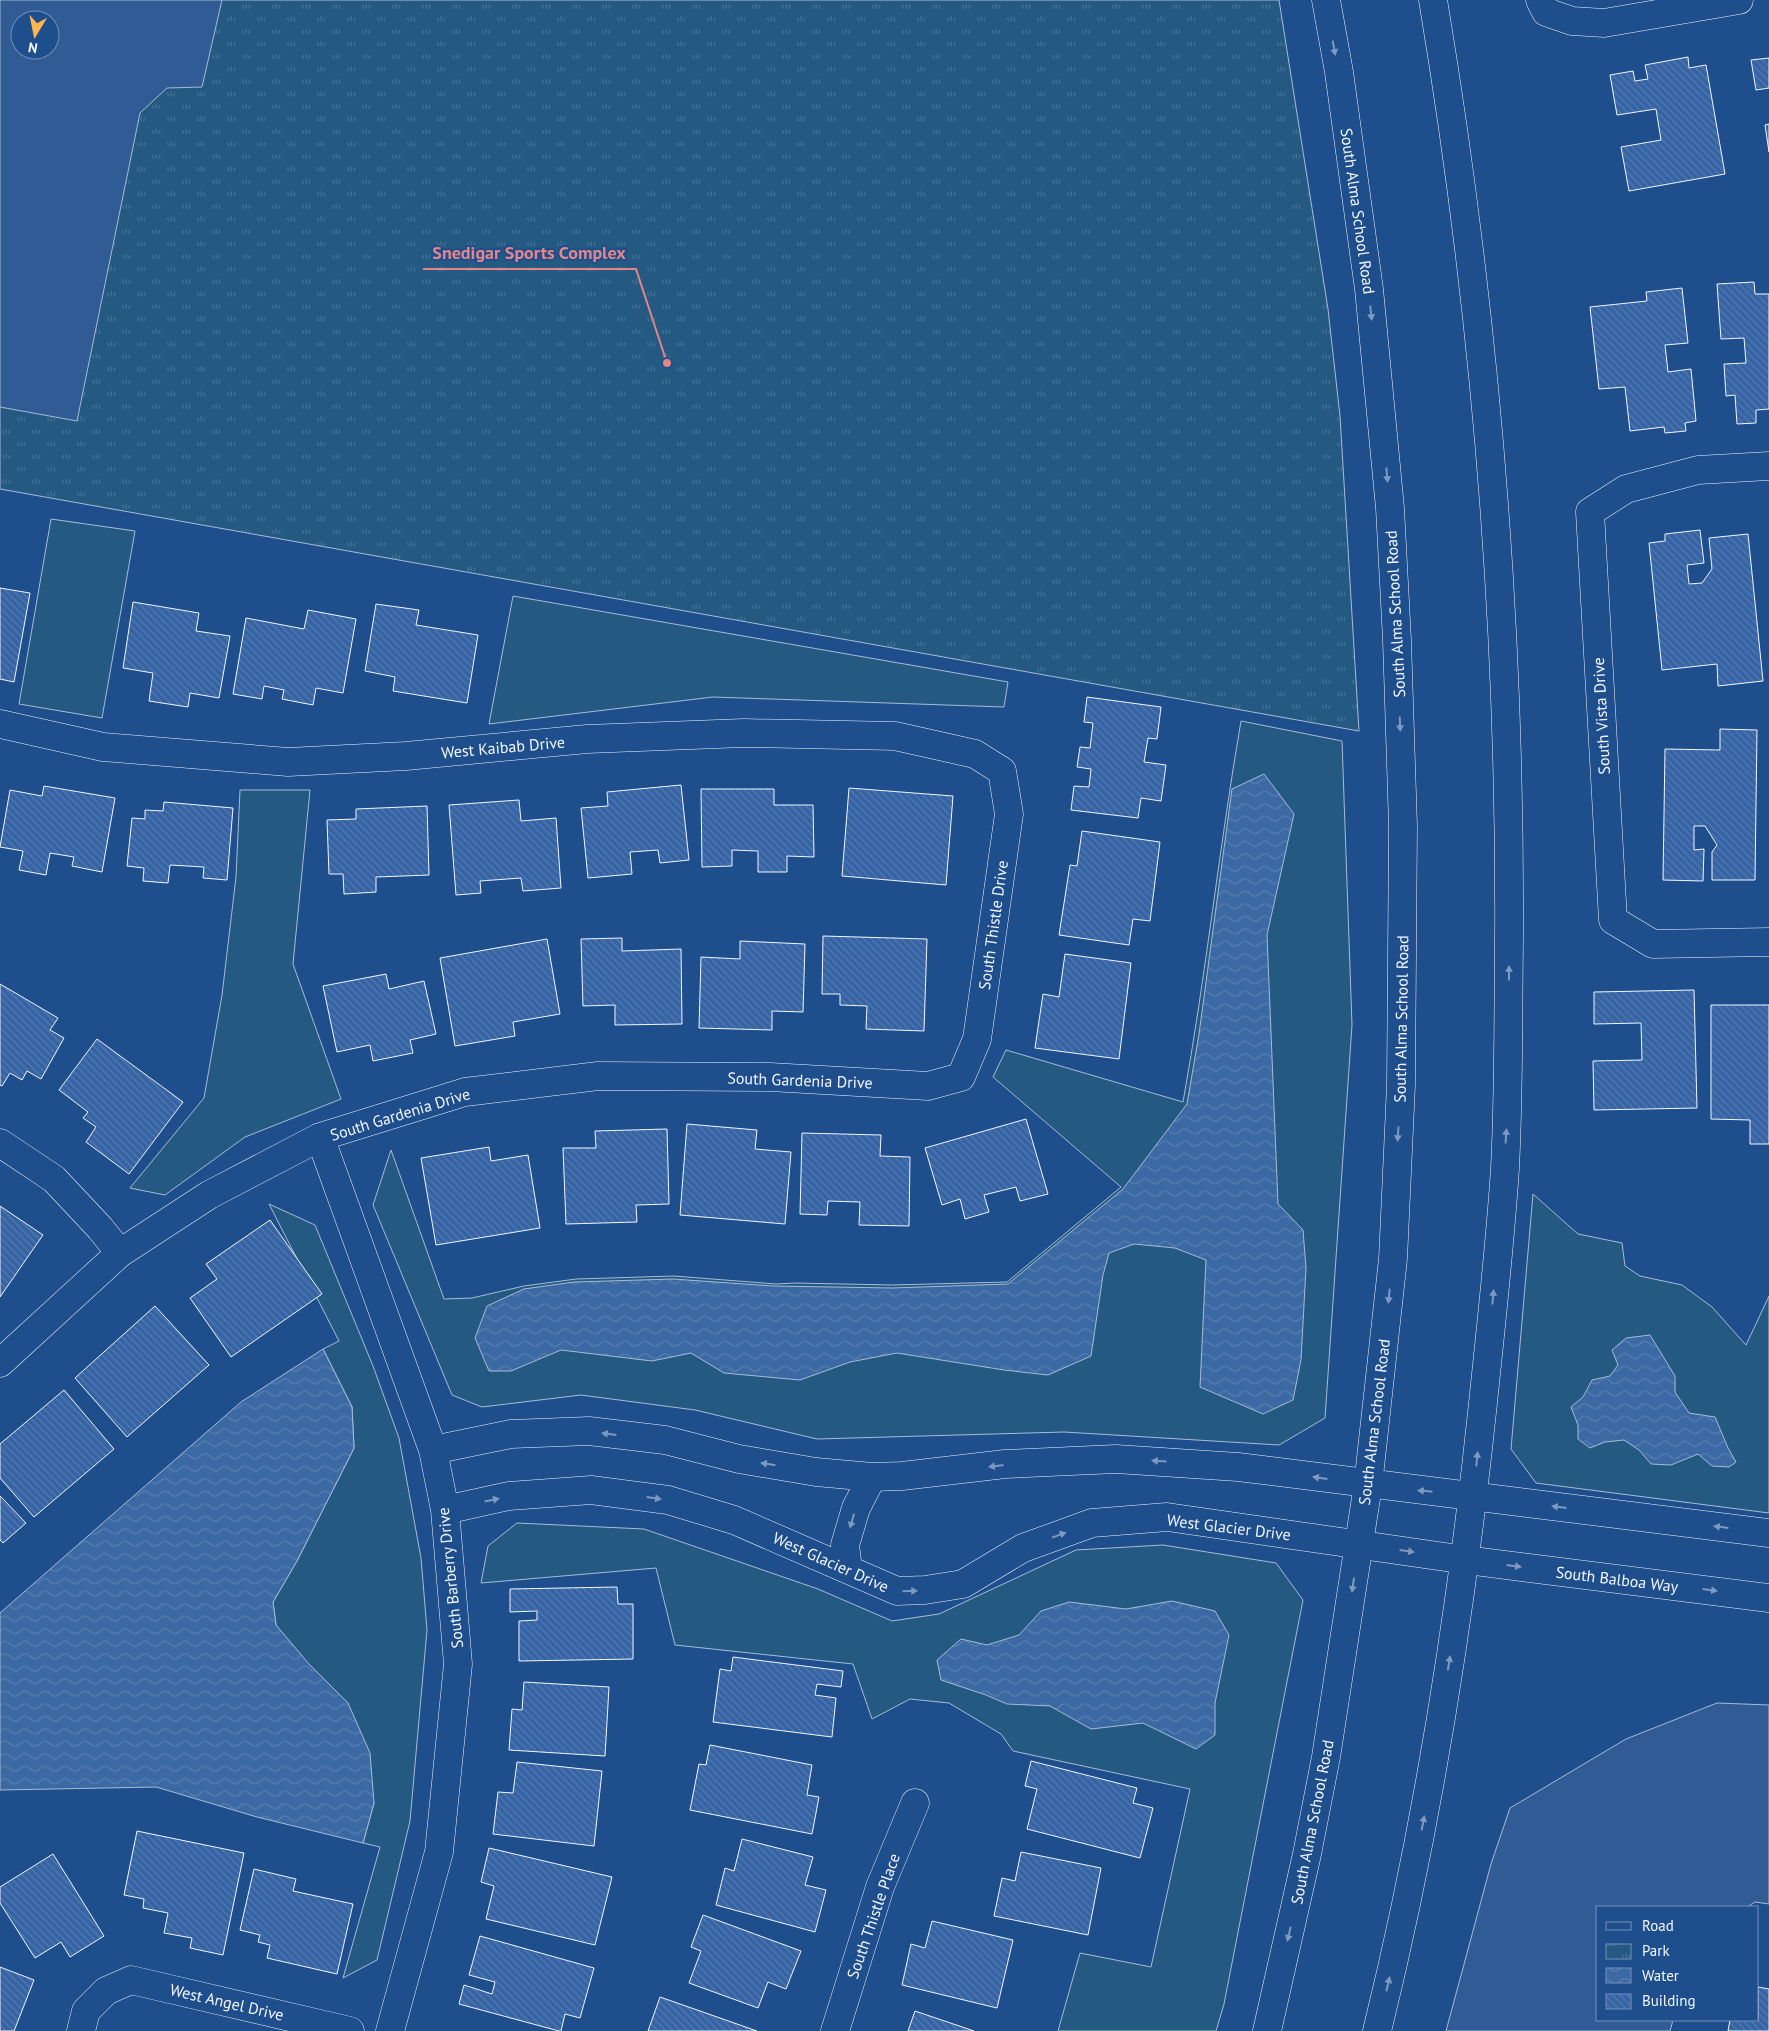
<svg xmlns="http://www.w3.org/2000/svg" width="1769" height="2031" viewBox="0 0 1769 2031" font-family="'PT Sans',sans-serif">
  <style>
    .grass { fill: #245a82; stroke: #a8bbd7 }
    .park { fill: url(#park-tufts); stroke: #a8bbd7; fill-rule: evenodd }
    .parking { fill: #305b95; stroke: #a8bbd7; fill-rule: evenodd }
    .water { fill: url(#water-waves); stroke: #a8bbd7 }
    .building { fill: url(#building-back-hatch); stroke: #f2f6ff }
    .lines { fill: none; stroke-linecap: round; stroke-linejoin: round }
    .minor-casing { stroke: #f2f6ff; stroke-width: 29 }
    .major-casing { stroke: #f2f6ff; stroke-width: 29 }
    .minor { stroke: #1f4e8c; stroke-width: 28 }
    .major { stroke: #1f4e8c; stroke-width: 28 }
    .oneway { fill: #7e9ac0 }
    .labels { text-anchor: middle; stroke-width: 4; stroke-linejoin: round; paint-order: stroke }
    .street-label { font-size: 16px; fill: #f2f6ff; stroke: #1f4e8c }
    .leader { fill: none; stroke: #e38589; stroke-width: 2 }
    .callout-dot { fill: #e38589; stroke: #1f4e8c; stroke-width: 2 }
    .callout-label { font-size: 18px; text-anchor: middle; font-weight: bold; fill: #e38589; stroke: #1f4e8c; stroke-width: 4; stroke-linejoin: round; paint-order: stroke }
  </style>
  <defs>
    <pattern id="park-tufts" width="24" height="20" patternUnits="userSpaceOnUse" patternTransform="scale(1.25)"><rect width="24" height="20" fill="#245a82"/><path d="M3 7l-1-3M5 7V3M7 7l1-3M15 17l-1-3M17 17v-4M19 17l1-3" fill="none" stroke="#447295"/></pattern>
    <pattern id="water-waves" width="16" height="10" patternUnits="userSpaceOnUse" patternTransform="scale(1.25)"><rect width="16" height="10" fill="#3b69a3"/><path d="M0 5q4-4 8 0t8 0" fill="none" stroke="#587fb1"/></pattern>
    <pattern id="building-back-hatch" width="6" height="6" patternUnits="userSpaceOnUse" patternTransform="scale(1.25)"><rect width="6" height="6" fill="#3563a3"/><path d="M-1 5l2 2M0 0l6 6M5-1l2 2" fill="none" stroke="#537ab1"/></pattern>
  </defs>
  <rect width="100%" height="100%" fill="#1f4e8c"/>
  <path class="grass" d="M 51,519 L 135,531 L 102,718 L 19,704 Z
    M 513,596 L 1008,682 L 1004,707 L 713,697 L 489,724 Z
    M 1241,721 L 1342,741 L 1352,1025 L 1325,1418 L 1279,1445 L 1064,1432 L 817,1439 L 695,1410 L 581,1395 L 482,1407 L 452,1395 L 373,1205 L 391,1150 L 444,1299 L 472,1298 L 524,1286 L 576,1279 L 674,1276 L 776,1284 L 795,1283 L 892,1285 L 1007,1282 L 1121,1187 L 993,1077 L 1006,1050 L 1183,1102 C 1206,975 1219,848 1241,721 Z
    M 240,790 L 310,790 L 293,964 L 341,1099 L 245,1137 L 165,1195 L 130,1188 L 204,1098 L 222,995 L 236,877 Z
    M 1533,1194 L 1578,1234 L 1622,1243 L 1625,1266 L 1640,1276 L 1682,1285 L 1712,1307 L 1746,1345 L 1769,1296 L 1769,1513 L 1536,1483 L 1511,1449 Z
    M 269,1204 L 315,1225 L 373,1366 L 399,1438 L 421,1558 L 427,1630 L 410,1821 L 377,1960 L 343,1978 L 380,1847 L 363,1843 L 374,1803 L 297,1653 L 276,1625 L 273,1602 L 297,1561 L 354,1448 L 352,1407 L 323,1349 L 339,1341 Z
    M 517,1523 L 644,1529 L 818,1589 L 892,1621 L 939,1614 L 1076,1550 L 1163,1545 L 1276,1563 L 1303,1600 L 1224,2004 L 1216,2031 L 1058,2031 L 1080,1953 L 1151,1967 L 1190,1789 L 1013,1751 L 1001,1734 L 949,1703 L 910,1699 L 872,1719 L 853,1664 L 675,1645 L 656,1568 L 481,1583 L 488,1546 Z"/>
  <path class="park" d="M 0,0 L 1279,0 L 1328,309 L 1340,416 L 1359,731 L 0,489 ZM 20,20 L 50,20 L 50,50 L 20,50 Z"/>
  <path class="parking" d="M 0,0 L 222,0 L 202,87 L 167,88 L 140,113 L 77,421 L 0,407 ZM 20,20 L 50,20 L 50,50 L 20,50 Z
    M 1717,1703 L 1769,1705 L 1769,1904 L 1755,1902 L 1747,1907 L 1598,1907 L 1598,2020 L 1673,2020 L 1670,2031 L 1446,2031 L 1491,1864 L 1510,1808 L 1626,1739 Z"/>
  <path class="water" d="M 1264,774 L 1294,814 L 1267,935 L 1278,1204 L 1303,1230 L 1306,1268 L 1301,1360 L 1293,1400 L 1263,1414 L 1200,1387 L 1206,1260 L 1175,1248 L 1134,1244 L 1109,1253 L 1103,1275 L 1091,1356 L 1048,1375 L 1004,1370 L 897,1353 L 850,1362 L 800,1380 L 724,1373 L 691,1353 L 652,1361 L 561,1350 L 511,1371 L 489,1371 L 475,1338 L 487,1306 L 524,1289 L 574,1282 L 673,1279 L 773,1286 L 892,1288 L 1008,1284 L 1123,1189 L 1187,1104 L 1199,1034 L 1232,789 Z
    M 1650,1335 L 1675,1376 L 1675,1392 L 1689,1413 L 1715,1417 L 1728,1448 L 1736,1462 L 1729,1467 L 1712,1466 L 1698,1454 L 1671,1465 L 1651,1464 L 1639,1450 L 1624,1440 L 1605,1442 L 1590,1448 L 1578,1439 L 1578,1425 L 1571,1407 L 1583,1397 L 1592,1380 L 1610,1376 L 1618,1365 L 1612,1350 L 1626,1338 Z
    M 323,1349 L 352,1407 L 354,1448 L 297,1561 L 273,1602 L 276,1625 L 309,1664 L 348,1703 L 370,1753 L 374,1803 L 363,1843 L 257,1817 L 156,1787 L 0,1790 L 0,1613 L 241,1402 Z
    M 1172,1601 L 1215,1611 L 1229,1635 L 1215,1703 L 1215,1735 L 1196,1749 L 1143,1723 L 1091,1729 L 1050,1706 L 1007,1704 L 986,1695 L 941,1680 L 937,1660 L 961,1639 L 987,1645 L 1019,1635 L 1041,1611 L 1069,1602 L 1126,1609 Z"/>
  <path class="building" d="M 1688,57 L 1689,68 L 1706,65 L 1725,174 L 1629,191 L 1621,147 L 1661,140 L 1656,109 L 1617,115 L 1610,75 L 1633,71 L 1635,81 L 1648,79 L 1645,65 Z
    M 1769,58 L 1769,88 L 1756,90 L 1751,60 Z
    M 1769,124 L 1769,152 L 1765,125 Z
    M 1754,282 L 1755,294 L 1769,294 L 1769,409 L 1756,410 L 1756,423 L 1737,424 L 1735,395 L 1726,396 L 1724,364 L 1746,363 L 1744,338 L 1721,339 L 1717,284 Z
    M 1682,288 L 1688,343 L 1665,345 L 1668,372 L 1691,369 L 1696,421 L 1685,423 L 1686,431 L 1665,433 L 1664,427 L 1630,431 L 1625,387 L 1599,389 L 1590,307 L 1647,301 L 1646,292 Z
    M 1700,530 L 1704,563 L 1687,565 L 1689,584 L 1702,583 L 1712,569 L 1709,538 L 1748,534 L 1763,681 L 1718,686 L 1717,664 L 1662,670 L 1649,543 L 1665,541 L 1665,534 Z
    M 0,588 L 30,593 L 14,682 L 0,679 Z
    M 133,602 L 199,613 L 196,631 L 230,636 L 219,698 L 190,693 L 188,707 L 149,701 L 153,673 L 123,668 Z
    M 376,604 L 419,610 L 416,625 L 478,635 L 467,703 L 393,691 L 395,677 L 365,671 Z
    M 308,610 L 356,619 L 343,693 L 316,688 L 313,705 L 282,699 L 284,690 L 264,686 L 262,699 L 233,694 L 246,618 L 304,629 Z
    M 1087,697 L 1161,707 L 1157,739 L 1148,738 L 1144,762 L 1166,765 L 1161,801 L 1141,798 L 1138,818 L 1071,810 L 1074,786 L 1089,787 L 1091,769 L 1077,767 L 1080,747 L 1090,748 L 1093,723 L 1084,722 Z
    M 1720,729 L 1757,730 L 1755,880 L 1712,880 L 1712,852 L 1717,845 L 1705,826 L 1694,826 L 1694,850 L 1704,849 L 1703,881 L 1663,880 L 1665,749 L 1720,750 Z
    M 681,785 L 689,860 L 660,863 L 658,850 L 630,852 L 632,874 L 588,878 L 581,808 L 608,806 L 607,792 Z
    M 44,786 L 115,798 L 102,872 L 72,866 L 74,857 L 50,853 L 46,875 L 19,870 L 23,851 L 0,847 L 10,790 L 42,796 Z
    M 849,788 L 953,796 L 946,885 L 842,876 Z
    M 701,789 L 774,789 L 774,805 L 813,805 L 814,857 L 787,856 L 787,872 L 758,872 L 758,851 L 732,850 L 732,866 L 702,867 Z
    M 519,800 L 521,821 L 556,818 L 561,888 L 523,891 L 521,878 L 480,881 L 481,893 L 456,895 L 449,805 Z
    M 164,802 L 233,808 L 227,880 L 203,878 L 204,867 L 170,865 L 168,883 L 143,881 L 144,868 L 127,866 L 132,818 L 145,819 L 145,810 L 163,811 Z
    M 427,806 L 429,875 L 376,877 L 376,892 L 344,894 L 343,874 L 329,874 L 327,820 L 356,819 L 356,809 Z
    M 1082,831 L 1160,842 L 1150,921 L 1133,919 L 1129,945 L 1059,935 L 1070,865 L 1077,866 Z
    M 823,936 L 927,939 L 924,1031 L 866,1029 L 867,1006 L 840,1005 L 840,994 L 822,994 Z
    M 622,938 L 622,951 L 681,949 L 682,1024 L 615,1025 L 615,1005 L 583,1006 L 581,939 Z
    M 547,939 L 560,1014 L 513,1022 L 515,1036 L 455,1046 L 440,958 Z
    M 740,941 L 805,944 L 803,1012 L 772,1011 L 772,1030 L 699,1028 L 701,957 L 740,959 Z
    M 1065,954 L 1131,963 L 1119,1059 L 1035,1048 L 1043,994 L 1059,997 Z
    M 386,974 L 389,989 L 424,981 L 436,1034 L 410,1040 L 413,1053 L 373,1061 L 370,1045 L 337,1052 L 323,986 Z
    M 0,984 L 58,1018 L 50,1030 L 64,1038 L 41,1079 L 27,1071 L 22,1080 L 10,1073 L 2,1086 L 0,1085 Z
    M 1694,990 L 1697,1108 L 1594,1110 L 1593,1061 L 1642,1060 L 1641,1023 L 1594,1024 L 1594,992 Z
    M 1711,1005 L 1769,1005 L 1769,1144 L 1750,1144 L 1750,1120 L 1711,1119 Z
    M 97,1039 L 183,1102 L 129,1174 L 86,1142 L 96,1127 L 83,1118 L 88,1112 L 59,1090 Z
    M 1026,1119 L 1048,1194 L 1020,1201 L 1016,1187 L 984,1195 L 989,1212 L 965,1219 L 960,1199 L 942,1205 L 925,1148 Z
    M 687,1124 L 757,1130 L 755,1149 L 791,1152 L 785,1224 L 680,1215 Z
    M 667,1129 L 669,1204 L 636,1205 L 637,1222 L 566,1224 L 563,1148 L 596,1148 L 595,1131 Z
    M 802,1133 L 881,1135 L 880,1156 L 910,1157 L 909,1226 L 859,1225 L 860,1202 L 828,1201 L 827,1215 L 800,1214 Z
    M 489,1147 L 491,1161 L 528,1155 L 540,1228 L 436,1245 L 421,1158 Z
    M 0,1206 L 43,1235 L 0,1297 Z
    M 270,1220 L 322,1294 L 231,1357 L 190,1298 L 217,1279 L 206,1264 Z
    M 155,1306 L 209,1365 L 127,1437 L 75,1378 Z
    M 64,1390 L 114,1449 L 34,1517 L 0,1478 L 0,1444 Z
    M 0,1496 L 26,1523 L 3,1543 L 0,1540 Z
    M 617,1587 L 618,1604 L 633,1604 L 633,1659 L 519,1661 L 519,1621 L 537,1620 L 537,1611 L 510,1612 L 510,1589 Z
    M 733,1657 L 843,1671 L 841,1687 L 817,1684 L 815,1695 L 836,1698 L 832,1737 L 713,1722 L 720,1669 L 731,1671 Z
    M 524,1682 L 609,1687 L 605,1756 L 509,1750 L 512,1709 L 522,1710 Z
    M 710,1745 L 812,1765 L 807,1795 L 819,1797 L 812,1834 L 690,1810 L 699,1764 L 706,1765 Z
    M 1031,1761 L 1137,1788 L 1133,1803 L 1153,1808 L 1140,1858 L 1027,1829 L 1037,1789 L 1025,1786 Z
    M 517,1762 L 602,1771 L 594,1846 L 493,1834 L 498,1792 L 513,1793 Z
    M 137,1831 L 244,1853 L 223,1955 L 190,1948 L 192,1938 L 164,1933 L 168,1913 L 143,1908 L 144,1899 L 124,1895 Z
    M 742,1839 L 813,1857 L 805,1885 L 826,1890 L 815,1932 L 716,1905 L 725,1868 L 734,1871 Z
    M 489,1848 L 612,1877 L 595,1945 L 486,1919 L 494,1886 L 481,1882 Z
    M 1021,1852 L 1101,1868 L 1088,1935 L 994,1916 L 1002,1878 L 1015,1881 Z
    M 53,1854 L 104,1936 L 70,1957 L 61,1942 L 35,1958 L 0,1903 L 0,1887 Z
    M 254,1869 L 296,1879 L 293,1891 L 353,1904 L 337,1974 L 267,1958 L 270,1945 L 258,1942 L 260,1935 L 240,1930 Z
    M 703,1915 L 801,1951 L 786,1989 L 768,1982 L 758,2008 L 689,1983 L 701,1951 L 691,1947 Z
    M 932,1921 L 1013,1940 L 997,2008 L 902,1985 L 911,1944 L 925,1948 Z
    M 480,1936 L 594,1968 L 580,2018 L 565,2014 L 561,2031 L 559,2031 L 459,2004 L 464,1985 L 492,1994 L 495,1982 L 469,1975 Z
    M 0,1967 L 34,1980 L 14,2031 L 0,2031 Z
    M 1758,1987 L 1769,1989 L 1769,2031 L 1728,2031 L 1730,2020 L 1758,2020 Z
    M 660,1997 L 757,2031 L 648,2031 Z
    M 915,2011 L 974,2031 L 908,2031 Z"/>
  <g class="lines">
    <g class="minor-casing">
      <path id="minor" d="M 1540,0 L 1546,12 L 1572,21 L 1604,23 L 1739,0
        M 1769,466 L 1698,470 L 1626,489 L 1590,512 L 1613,920 L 1653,944 L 1769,942
        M 0,724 L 103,747 L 288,762 L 406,756 L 587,739 L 744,733 L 895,736 L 975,754 L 1002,771 L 1009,814 L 977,1039 L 961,1077 L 928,1086 L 770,1077 L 598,1076 L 465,1092 L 320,1137 L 209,1195 L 120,1253 L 0,1363
        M 320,1137 L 433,1450 L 445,1510 L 458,1664 L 439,1852 L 390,2031
        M 0,1143 L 54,1179 L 100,1228 L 120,1253
        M 433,1450 L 511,1434 L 589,1431 L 665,1440 L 739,1459 L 816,1472 L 872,1477 L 902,1476 L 1005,1464 L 1116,1459 L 1238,1467 L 1769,1533
        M 445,1510 L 509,1496 L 591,1490 L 668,1500 L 734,1520 L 897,1591 L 925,1590 L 963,1584 L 1023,1548 L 1092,1523 L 1167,1517 L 1466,1560 L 1769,1598
        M 848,1569 L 845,1545 L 856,1508 L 872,1477
        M 81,2031 L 86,2011 L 106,1991 L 131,1980 L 350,2031
        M 835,2031 L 880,1887 L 915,1803"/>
    </g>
    <g class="major-casing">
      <path id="major" d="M 1267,2031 L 1307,1854 L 1326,1757 L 1368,1485 L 1393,1259 L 1401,1085 L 1403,826 L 1397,640 L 1390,508 L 1369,289 L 1339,72 L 1326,0
        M 1377,2031 C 1428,1825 1461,1614 1483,1403 C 1491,1325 1500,1246 1505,1168 C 1509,1092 1508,1017 1509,941 C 1511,626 1485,311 1433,0"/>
    </g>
    <use href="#minor" class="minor"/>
    <use href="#major" class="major"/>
  </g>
  <defs><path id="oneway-solid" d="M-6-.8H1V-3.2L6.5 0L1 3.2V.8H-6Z" transform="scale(1.25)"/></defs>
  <g class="oneway">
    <use href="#oneway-solid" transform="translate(1334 48) rotate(80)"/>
    <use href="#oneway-solid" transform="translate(1371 313) rotate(84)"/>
    <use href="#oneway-solid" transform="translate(1387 475) rotate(85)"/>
    <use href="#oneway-solid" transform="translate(1400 724) rotate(88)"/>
    <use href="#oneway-solid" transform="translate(1509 973) rotate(-90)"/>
    <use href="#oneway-solid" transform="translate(1398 1134) rotate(94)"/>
    <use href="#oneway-solid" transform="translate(1506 1136) rotate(-87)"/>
    <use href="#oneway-solid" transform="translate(1389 1296) rotate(96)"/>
    <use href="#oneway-solid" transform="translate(1493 1297) rotate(-85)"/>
    <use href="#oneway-solid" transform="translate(609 1434) rotate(-173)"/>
    <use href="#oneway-solid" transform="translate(1477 1459) rotate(-84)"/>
    <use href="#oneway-solid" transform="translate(1159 1461) rotate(-177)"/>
    <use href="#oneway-solid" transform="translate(768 1464) rotate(-171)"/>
    <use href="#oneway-solid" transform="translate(996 1466) rotate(173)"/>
    <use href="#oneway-solid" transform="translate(1320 1478) rotate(-172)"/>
    <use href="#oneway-solid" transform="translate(1425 1491) rotate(-174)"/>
    <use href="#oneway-solid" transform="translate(654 1498) rotate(8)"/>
    <use href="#oneway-solid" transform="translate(492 1500) rotate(-12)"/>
    <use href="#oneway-solid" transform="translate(1559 1507) rotate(-173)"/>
    <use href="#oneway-solid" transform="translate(852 1521) rotate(106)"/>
    <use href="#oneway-solid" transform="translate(1721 1527) rotate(-173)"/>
    <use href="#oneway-solid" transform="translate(1059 1535) rotate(-20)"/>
    <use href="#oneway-solid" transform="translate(1407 1551) rotate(8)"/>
    <use href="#oneway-solid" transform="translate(1514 1566) rotate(7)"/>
    <use href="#oneway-solid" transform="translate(1353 1585) rotate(98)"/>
    <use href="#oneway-solid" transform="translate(1710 1590) rotate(7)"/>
    <use href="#oneway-solid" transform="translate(910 1591) rotate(-1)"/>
    <use href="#oneway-solid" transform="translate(1449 1663) rotate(-81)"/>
    <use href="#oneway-solid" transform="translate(1423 1823) rotate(-79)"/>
    <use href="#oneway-solid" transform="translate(1289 1934) rotate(103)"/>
    <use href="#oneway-solid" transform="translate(1388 1984) rotate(-77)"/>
  </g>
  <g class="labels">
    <g class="street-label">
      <text transform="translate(1358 211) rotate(82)" y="6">South Alma School Road</text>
      <text transform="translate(1395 614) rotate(-93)" y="6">South Alma School Road</text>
      <text transform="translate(1601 716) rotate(-93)" y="6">South Vista Drive</text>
      <text transform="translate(503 747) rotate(-5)" y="6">West Kaibab Drive</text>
      <text transform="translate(993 925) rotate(-82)" y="6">South Thistle Drive</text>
      <text transform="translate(1401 1019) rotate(-89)" y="6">South Alma School Road</text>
      <text transform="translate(800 1080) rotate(2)" y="6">South Gardenia Drive</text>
      <text transform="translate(400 1114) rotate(-17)" y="6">South Gardenia Drive</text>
      <text transform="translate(1374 1422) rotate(-83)" y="6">South Alma School Road</text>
      <text transform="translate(1229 1527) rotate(7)" y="6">West Glacier Drive</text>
      <text transform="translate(831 1562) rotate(24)" y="6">West Glacier Drive</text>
      <text transform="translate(450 1578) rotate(-96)" y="6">South Barberry Drive</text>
      <text transform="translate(1617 1579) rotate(7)" y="6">South Balboa Way</text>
      <text transform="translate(1312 1822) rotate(-79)" y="6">South Alma School Road</text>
      <text transform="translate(873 1916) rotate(-71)" y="6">South Thistle Place</text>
      <text transform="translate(227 2002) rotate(13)" y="6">West Angel Drive</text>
    </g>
  </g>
  <path class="leader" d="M667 363L636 269H423"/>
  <circle class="callout-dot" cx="667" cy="363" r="5"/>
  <g class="callout-label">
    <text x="529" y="259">Snedigar Sports Complex</text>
  </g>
  <rect x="1596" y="1906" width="162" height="115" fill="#1f4e8c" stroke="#7391ba"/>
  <rect x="1606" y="1922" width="25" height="8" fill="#1f4e8c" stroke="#7391ba"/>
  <text x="1642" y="1931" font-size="15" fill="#f2f6ff">Road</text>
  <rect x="1606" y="1944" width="25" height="15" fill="url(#park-tufts)" stroke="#7391ba"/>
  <text x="1642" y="1956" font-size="15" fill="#f2f6ff">Park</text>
  <rect x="1606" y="1968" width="25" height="15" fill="url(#water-waves)" stroke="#7391ba"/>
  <text x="1642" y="1981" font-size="15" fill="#f2f6ff">Water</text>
  <rect x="1606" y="1994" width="25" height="15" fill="url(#building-back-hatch)" stroke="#7391ba"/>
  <text x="1642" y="2006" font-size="15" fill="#f2f6ff">Building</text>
  <g transform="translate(35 35) rotate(190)"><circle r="24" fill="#1f4e8c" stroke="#7391ba"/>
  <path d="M0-4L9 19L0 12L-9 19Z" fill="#ffb74d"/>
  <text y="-8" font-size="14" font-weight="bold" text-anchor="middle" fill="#f2f6ff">N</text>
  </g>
</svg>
